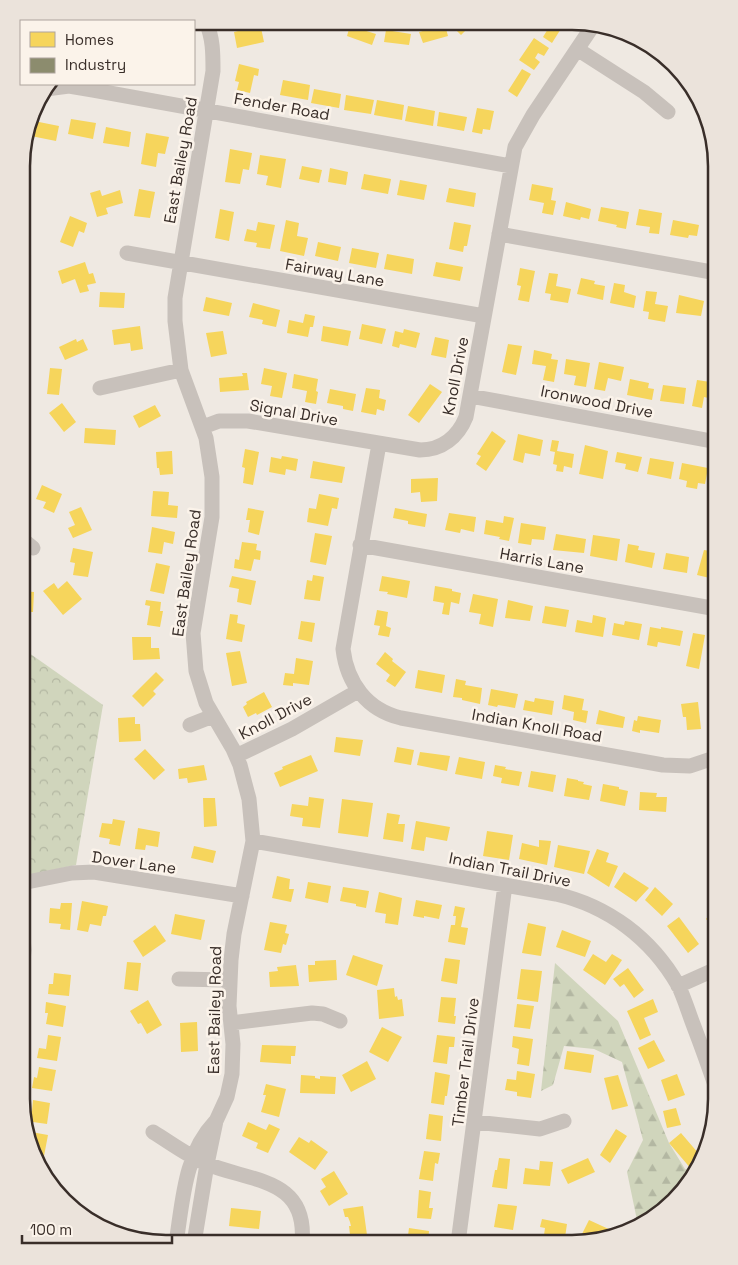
<svg xmlns="http://www.w3.org/2000/svg" width="738" height="1265" viewBox="0 0 738 1265" font-family="'Space Grotesk',sans-serif">
  <style>
    .forest { fill: url(#forest-firs) }
    .park { fill: url(#park-crowns) }
    .homes { fill: #f6d55c }
    .industry { fill: #8c8c6e }
    .lines { fill: none; stroke-linecap: round; stroke-linejoin: round }
    .minor { stroke: #c8c1bb; stroke-width: 15 }
    .labels { text-anchor: middle; stroke-width: 5; stroke-linejoin: round; paint-order: stroke }
    .street-label { font-size: 16px; fill: #392e29; stroke: #fbf3ea }
    .rim { fill: none; stroke: #392e29; stroke-width: 2.5 }
  </style>
  <defs>
    <pattern id="forest-firs" width="22" height="20" patternUnits="userSpaceOnUse" patternTransform="scale(1.25)"><rect width="22" height="20" fill="#d0d5bc"/><path d="M5 1l3.5 6h-7zM16 11l3.5 6h-7z" fill="#b3b7a2"/></pattern>
    <pattern id="park-crowns" width="20" height="18" patternUnits="userSpaceOnUse" patternTransform="scale(1.25)"><rect width="20" height="18" fill="#d0d5bc"/><path d="M2 6a3 3 0 1 1 6 0M12 15a3 3 0 1 1 6 0" fill="none" stroke="#b3b7a2"/></pattern>
  </defs>
  <rect width="100%" height="100%" fill="#efe9e2"/>
  <path class="forest" d="M 555,963 L 618,1021 L 669,1143 L 685,1169 L 693,1172 L 687,1187 L 638,1225 L 627,1172 L 643,1140 L 622,1062 L 594,1049 L 564,1046 L 553,1085 L 541,1091 Z"/>
  <path class="park" d="M 22,648 L 103,705 L 76,865 L 24,876 L 22,869 Z"/>
  <path class="homes" d="M 284,22 L 300,22 L 300,23 L 284,25 Z
    M 328,22 L 341,22 L 339,27 Z
    M 351,22 L 362,22 L 360,29 L 376,34 L 372,45 L 347,36 Z
    M 260,23 L 264,42 L 237,48 L 234,32 L 250,28 L 250,25 Z
    M 456,23 L 473,23 L 461,35 L 452,26 Z
    M 551,24 L 564,24 L 552,43 L 543,37 Z
    M 445,25 L 448,36 L 423,43 L 419,32 Z
    M 386,30 L 411,34 L 409,45 L 384,42 Z
    M 534,38 L 549,48 L 544,56 L 538,53 L 535,58 L 540,62 L 534,70 L 519,60 Z
    M 239,64 L 259,69 L 258,76 L 254,75 L 250,93 L 237,90 L 239,82 L 235,81 Z
    M 522,69 L 531,74 L 517,97 L 508,91 Z
    M 283,80 L 310,85 L 308,100 L 280,95 Z
    M 314,89 L 341,94 L 339,108 L 311,103 Z
    M 346,95 L 374,100 L 371,114 L 344,110 Z
    M 377,100 L 404,105 L 402,120 L 374,115 Z
    M 408,106 L 435,111 L 433,126 L 405,121 Z
    M 477,108 L 494,111 L 490,130 L 483,129 L 482,134 L 472,132 Z
    M 439,112 L 467,117 L 464,131 L 437,126 Z
    M 71,119 L 96,123 L 93,139 L 68,134 Z
    M 34,121 L 59,126 L 56,141 L 31,136 Z
    M 106,127 L 131,132 L 129,147 L 103,143 Z
    M 146,133 L 169,137 L 165,154 L 158,153 L 156,167 L 141,164 Z
    M 230,149 L 252,153 L 249,170 L 243,169 L 240,184 L 225,182 Z
    M 260,155 L 286,159 L 281,188 L 266,185 L 268,176 L 257,174 Z
    M 302,166 L 322,170 L 319,183 L 299,179 Z
    M 330,168 L 348,172 L 346,185 L 328,182 Z
    M 364,174 L 391,179 L 388,194 L 361,189 Z
    M 400,180 L 427,185 L 424,200 L 397,195 Z
    M 532,184 L 553,188 L 551,200 L 556,201 L 553,215 L 542,213 L 544,203 L 529,200 Z
    M 449,188 L 476,193 L 474,207 L 446,202 Z
    M 139,189 L 155,192 L 150,218 L 134,216 Z
    M 100,190 L 102,196 L 120,190 L 123,203 L 106,208 L 108,214 L 97,217 L 90,193 Z
    M 566,202 L 591,209 L 589,219 L 581,217 L 580,220 L 563,216 Z
    M 601,207 L 629,212 L 626,229 L 616,227 L 617,225 L 598,221 Z
    M 220,209 L 234,212 L 229,241 L 215,238 Z
    M 639,209 L 662,213 L 659,234 L 649,233 L 650,227 L 636,225 Z
    M 70,216 L 87,223 L 84,233 L 79,231 L 73,247 L 60,242 Z
    M 286,220 L 299,223 L 297,236 L 308,238 L 304,256 L 280,251 Z
    M 673,220 L 699,225 L 697,236 L 689,235 L 688,238 L 670,235 Z
    M 258,222 L 275,225 L 270,249 L 256,247 L 257,243 L 244,241 L 247,229 L 256,231 Z
    M 454,222 L 471,225 L 467,246 L 464,246 L 463,252 L 449,249 Z
    M 711,225 L 717,226 L 716,244 L 707,242 Z
    M 318,242 L 341,247 L 338,261 L 315,256 Z
    M 352,248 L 379,253 L 376,268 L 349,263 Z
    M 387,254 L 414,259 L 412,274 L 384,269 Z
    M 85,262 L 89,274 L 93,273 L 96,283 L 87,285 L 89,291 L 80,293 L 75,279 L 62,284 L 58,271 Z
    M 436,262 L 463,267 L 460,281 L 433,276 Z
    M 520,268 L 535,271 L 529,302 L 518,300 L 521,286 L 517,285 Z
    M 549,273 L 558,274 L 556,286 L 571,289 L 568,303 L 550,300 L 551,294 L 545,293 Z
    M 581,278 L 595,281 L 594,284 L 605,286 L 603,300 L 577,294 Z
    M 614,283 L 625,285 L 624,292 L 636,296 L 634,308 L 610,303 Z
    M 646,291 L 657,292 L 655,304 L 668,306 L 665,322 L 648,319 L 649,312 L 643,311 Z
    M 100,292 L 125,293 L 124,308 L 99,307 Z
    M 679,295 L 704,301 L 701,316 L 676,313 Z
    M 206,297 L 232,303 L 229,316 L 203,311 Z
    M 711,301 L 717,302 L 717,322 L 708,320 Z
    M 253,303 L 280,310 L 276,327 L 262,324 L 263,320 L 249,317 Z
    M 305,314 L 315,316 L 313,327 L 310,327 L 308,337 L 287,333 L 289,320 L 303,323 Z
    M 362,324 L 386,329 L 382,344 L 359,339 Z
    M 140,326 L 143,349 L 131,351 L 130,343 L 114,345 L 112,330 Z
    M 323,326 L 351,331 L 348,346 L 321,341 Z
    M 404,329 L 420,333 L 416,348 L 400,344 L 399,348 L 392,346 L 395,331 L 403,333 Z
    M 223,331 L 227,354 L 211,357 L 206,333 Z
    M 435,337 L 449,340 L 446,358 L 431,355 Z
    M 76,339 L 77,342 L 83,339 L 88,350 L 65,360 L 59,347 Z
    M 508,344 L 522,346 L 516,375 L 502,372 Z
    M 534,350 L 552,354 L 551,359 L 558,360 L 554,382 L 543,380 L 546,366 L 532,364 Z
    M 566,359 L 590,363 L 586,387 L 574,385 L 576,376 L 564,374 Z
    M 599,362 L 624,367 L 621,381 L 608,378 L 605,391 L 594,389 Z
    M 50,368 L 62,369 L 59,395 L 47,394 Z
    M 264,368 L 287,373 L 282,398 L 270,396 L 272,386 L 261,384 Z
    M 242,373 L 247,373 L 249,390 L 220,392 L 219,378 L 243,376 Z
    M 294,374 L 318,379 L 316,391 L 318,392 L 316,404 L 305,402 L 307,391 L 292,388 Z
    M 630,379 L 649,383 L 648,388 L 654,389 L 652,400 L 627,395 Z
    M 697,380 L 717,383 L 717,400 L 704,397 L 702,408 L 692,406 Z
    M 430,384 L 442,392 L 419,423 L 408,415 Z
    M 663,385 L 686,388 L 684,404 L 660,401 Z
    M 366,388 L 380,390 L 379,398 L 386,400 L 384,411 L 377,409 L 376,415 L 361,412 Z
    M 330,389 L 356,394 L 353,411 L 343,409 L 343,406 L 327,403 Z
    M 62,403 L 76,422 L 64,432 L 49,413 Z
    M 155,405 L 161,416 L 139,428 L 133,416 Z
    M 85,428 L 116,430 L 115,445 L 84,443 Z
    M 492,431 L 506,441 L 486,471 L 476,464 L 481,456 L 477,454 Z
    M 518,434 L 543,440 L 540,456 L 525,453 L 523,463 L 513,460 Z
    M 552,440 L 559,441 L 557,451 L 574,454 L 572,468 L 564,466 L 563,472 L 556,471 L 557,465 L 553,464 L 555,452 L 550,451 Z
    M 585,445 L 608,451 L 603,479 L 579,474 Z
    M 245,449 L 259,452 L 253,485 L 243,483 L 245,468 L 242,467 Z
    M 172,451 L 173,474 L 160,475 L 159,468 L 157,468 L 156,452 Z
    M 617,452 L 642,457 L 638,472 L 625,469 L 626,464 L 615,462 Z
    M 282,456 L 298,459 L 296,471 L 286,469 L 285,475 L 269,472 L 271,457 L 281,459 Z
    M 650,458 L 674,462 L 671,479 L 647,474 Z
    M 313,461 L 345,467 L 342,483 L 310,478 Z
    M 682,463 L 708,468 L 705,484 L 698,483 L 697,489 L 686,487 L 687,481 L 679,479 Z
    M 438,478 L 437,501 L 421,502 L 420,492 L 411,493 L 411,479 Z
    M 42,485 L 62,494 L 54,513 L 43,508 L 46,502 L 36,499 Z
    M 153,491 L 169,492 L 168,505 L 178,506 L 177,518 L 151,516 Z
    M 319,494 L 339,498 L 337,509 L 332,508 L 328,526 L 307,522 L 309,508 L 316,509 Z
    M 81,507 L 92,530 L 73,538 L 68,528 L 75,525 L 69,512 Z
    M 248,508 L 264,511 L 259,535 L 248,532 L 250,520 L 246,520 Z
    M 395,508 L 427,514 L 425,527 L 408,524 L 408,521 L 393,518 Z
    M 449,513 L 476,517 L 474,532 L 461,529 L 460,533 L 445,530 Z
    M 504,516 L 514,518 L 509,541 L 499,539 L 500,537 L 484,534 L 486,520 L 503,523 Z
    M 521,523 L 546,527 L 544,540 L 532,539 L 531,545 L 518,543 Z
    M 152,527 L 175,532 L 173,544 L 164,542 L 162,554 L 148,552 Z
    M 315,533 L 332,536 L 326,565 L 310,562 Z
    M 556,534 L 586,539 L 584,553 L 553,550 Z
    M 593,535 L 620,539 L 617,561 L 590,556 Z
    M 242,542 L 257,544 L 256,550 L 261,551 L 260,560 L 254,559 L 251,571 L 234,568 L 235,559 L 239,560 Z
    M 628,544 L 639,546 L 638,550 L 655,553 L 652,568 L 625,562 Z
    M 73,548 L 93,552 L 88,577 L 73,575 L 75,563 L 70,562 Z
    M 704,550 L 717,552 L 717,567 L 714,579 L 697,575 Z
    M 666,553 L 689,557 L 687,573 L 663,569 Z
    M 156,563 L 170,566 L 164,594 L 150,591 Z
    M 313,575 L 324,577 L 320,601 L 304,599 L 307,580 L 312,581 Z
    M 232,576 L 256,581 L 251,605 L 237,602 L 239,589 L 229,587 Z
    M 382,576 L 410,581 L 407,598 L 387,594 L 388,592 L 379,591 Z
    M 67,581 L 82,599 L 63,615 L 43,591 L 54,583 L 58,589 Z
    M 435,586 L 452,589 L 452,591 L 461,593 L 459,604 L 451,602 L 449,615 L 442,614 L 444,603 L 433,601 Z
    M 22,591 L 34,592 L 33,612 L 22,612 Z
    M 473,594 L 498,599 L 493,627 L 479,624 L 481,614 L 469,612 Z
    M 146,600 L 161,602 L 160,611 L 163,611 L 160,627 L 147,625 L 150,606 L 145,605 Z
    M 508,600 L 533,606 L 530,621 L 505,618 Z
    M 545,606 L 569,610 L 566,627 L 542,623 Z
    M 377,610 L 388,612 L 386,626 L 391,628 L 389,637 L 378,635 L 380,626 L 374,625 Z
    M 230,614 L 238,615 L 237,623 L 245,625 L 242,642 L 226,639 Z
    M 593,615 L 606,618 L 603,637 L 575,632 L 577,620 L 592,623 Z
    M 301,621 L 315,623 L 312,642 L 298,639 Z
    M 625,621 L 642,624 L 639,640 L 612,635 L 614,623 L 624,625 Z
    M 650,627 L 661,629 L 661,627 L 683,631 L 680,646 L 658,642 L 657,647 L 647,645 Z
    M 693,633 L 705,635 L 699,669 L 686,666 Z
    M 132,637 L 151,637 L 151,648 L 159,648 L 160,659 L 133,660 Z
    M 240,651 L 247,683 L 232,686 L 226,653 Z
    M 385,652 L 393,659 L 392,661 L 406,672 L 395,687 L 386,681 L 390,675 L 376,664 Z
    M 296,658 L 313,661 L 309,685 L 293,683 L 293,686 L 283,685 L 285,673 L 294,674 Z
    M 418,670 L 445,675 L 442,693 L 415,688 Z
    M 156,672 L 164,680 L 153,691 L 156,694 L 143,707 L 132,696 Z
    M 456,679 L 466,681 L 465,685 L 482,688 L 480,704 L 462,700 L 462,698 L 453,697 Z
    M 491,689 L 518,694 L 515,708 L 498,705 L 497,707 L 488,705 Z
    M 264,692 L 272,707 L 257,715 L 256,713 L 248,717 L 243,707 L 247,704 L 246,702 Z
    M 564,695 L 584,699 L 582,710 L 588,711 L 586,723 L 573,720 L 574,712 L 562,709 Z
    M 535,698 L 554,701 L 552,715 L 523,710 L 525,700 L 534,702 Z
    M 698,702 L 701,729 L 687,730 L 686,717 L 683,717 L 681,704 Z
    M 599,710 L 625,717 L 623,728 L 596,724 Z
    M 638,716 L 661,720 L 659,733 L 640,730 L 640,733 L 632,731 L 634,720 L 637,721 Z
    M 135,717 L 135,724 L 140,724 L 141,741 L 119,742 L 118,718 Z
    M 336,737 L 363,740 L 360,756 L 334,752 Z
    M 397,747 L 414,750 L 411,765 L 394,762 Z
    M 145,749 L 165,770 L 154,780 L 134,759 Z
    M 420,752 L 450,756 L 447,771 L 417,765 Z
    M 311,755 L 318,771 L 280,787 L 274,773 L 283,769 L 282,767 Z
    M 459,757 L 485,762 L 482,779 L 455,774 Z
    M 204,765 L 207,780 L 188,783 L 187,778 L 179,779 L 178,769 Z
    M 495,765 L 506,767 L 505,769 L 522,772 L 519,786 L 501,783 L 502,778 L 493,776 Z
    M 531,771 L 556,775 L 553,792 L 528,787 Z
    M 567,778 L 578,780 L 578,781 L 584,782 L 583,784 L 592,786 L 589,800 L 564,796 Z
    M 603,784 L 619,787 L 619,789 L 628,791 L 625,806 L 600,801 Z
    M 640,792 L 657,793 L 656,797 L 667,797 L 666,812 L 639,810 Z
    M 309,797 L 324,799 L 320,828 L 302,826 L 303,818 L 290,816 L 292,804 L 308,806 Z
    M 203,798 L 215,798 L 217,826 L 204,827 Z
    M 342,799 L 373,803 L 368,837 L 338,833 Z
    M 713,805 L 717,805 L 717,818 L 715,818 Z
    M 387,813 L 400,815 L 398,824 L 405,824 L 403,842 L 383,839 Z
    M 113,819 L 125,821 L 120,846 L 109,844 L 110,839 L 99,837 L 102,823 L 112,824 Z
    M 416,821 L 450,827 L 447,841 L 426,837 L 424,851 L 411,849 Z
    M 138,828 L 160,832 L 158,847 L 146,845 L 145,850 L 135,849 Z
    M 487,831 L 513,835 L 509,860 L 483,856 Z
    M 710,834 L 717,835 L 717,855 L 709,855 Z
    M 539,840 L 551,841 L 547,865 L 519,859 L 522,843 L 539,847 Z
    M 558,845 L 590,851 L 584,874 L 554,867 Z
    M 194,846 L 216,851 L 213,863 L 191,858 Z
    M 597,849 L 609,853 L 606,862 L 618,866 L 609,887 L 587,873 Z
    M 709,867 L 717,868 L 716,890 L 707,889 Z
    M 624,872 L 649,888 L 636,902 L 614,887 Z
    M 277,876 L 290,879 L 289,889 L 294,889 L 291,902 L 272,898 Z
    M 308,882 L 331,886 L 328,903 L 305,898 Z
    M 343,887 L 369,891 L 366,908 L 356,906 L 356,904 L 340,901 Z
    M 655,887 L 673,904 L 662,916 L 645,900 Z
    M 379,892 L 402,898 L 398,925 L 385,923 L 386,914 L 375,912 Z
    M 416,900 L 442,905 L 439,919 L 424,916 L 424,918 L 413,916 Z
    M 82,901 L 108,906 L 106,916 L 103,916 L 101,926 L 90,924 L 88,932 L 77,930 Z
    M 61,903 L 72,903 L 70,930 L 60,929 L 61,924 L 49,923 L 50,908 L 60,909 Z
    M 716,905 L 716,929 L 706,919 Z
    M 455,906 L 465,908 L 461,927 L 468,928 L 465,945 L 448,942 L 451,925 L 455,925 L 456,916 L 453,916 Z
    M 175,914 L 205,920 L 201,940 L 171,934 Z
    M 679,917 L 699,944 L 688,953 L 667,926 Z
    M 270,922 L 287,925 L 285,933 L 289,934 L 286,945 L 283,944 L 281,953 L 264,950 Z
    M 528,923 L 546,927 L 541,956 L 522,953 Z
    M 155,925 L 166,941 L 143,957 L 133,941 Z
    M 562,930 L 591,941 L 585,957 L 556,947 Z
    M 593,954 L 606,962 L 612,954 L 622,960 L 605,985 L 583,970 Z
    M 353,955 L 383,965 L 377,986 L 346,975 Z
    M 445,958 L 460,960 L 457,984 L 441,981 Z
    M 336,960 L 337,980 L 309,982 L 308,965 L 315,965 L 315,961 Z
    M 127,962 L 141,963 L 138,991 L 124,989 Z
    M 296,965 L 299,986 L 270,987 L 269,972 L 278,971 L 277,967 Z
    M 628,968 L 644,990 L 634,998 L 624,984 L 620,987 L 613,979 Z
    M 521,969 L 542,971 L 538,1002 L 517,999 Z
    M 54,973 L 71,975 L 69,996 L 48,994 L 49,984 L 53,984 Z
    M 394,988 L 395,997 L 397,996 L 398,1000 L 402,999 L 404,1016 L 379,1019 L 377,990 Z
    M 441,997 L 456,998 L 454,1016 L 456,1016 L 455,1024 L 438,1022 Z
    M 653,999 L 658,1012 L 644,1018 L 651,1035 L 640,1040 L 627,1011 Z
    M 148,1000 L 162,1025 L 147,1034 L 141,1023 L 138,1024 L 130,1011 Z
    M 46,1002 L 66,1006 L 63,1027 L 46,1024 L 48,1013 L 45,1013 Z
    M 517,1004 L 534,1006 L 530,1029 L 514,1027 Z
    M 197,1022 L 198,1051 L 181,1052 L 180,1023 Z
    M 382,1027 L 402,1037 L 388,1062 L 369,1052 Z
    M 48,1035 L 61,1037 L 57,1061 L 37,1058 L 39,1048 L 46,1049 Z
    M 437,1035 L 455,1037 L 454,1047 L 449,1047 L 447,1064 L 433,1062 Z
    M 513,1036 L 533,1039 L 529,1066 L 517,1064 L 519,1049 L 512,1047 Z
    M 654,1040 L 665,1061 L 648,1069 L 638,1048 Z
    M 262,1045 L 296,1046 L 295,1056 L 291,1056 L 291,1064 L 260,1062 Z
    M 567,1051 L 594,1055 L 591,1073 L 564,1069 Z
    M 367,1061 L 376,1079 L 351,1092 L 342,1075 Z
    M 39,1067 L 56,1070 L 52,1091 L 32,1088 L 34,1077 L 37,1078 Z
    M 517,1071 L 535,1074 L 531,1098 L 517,1096 L 517,1092 L 505,1090 L 507,1079 L 516,1080 Z
    M 435,1072 L 450,1075 L 447,1096 L 445,1096 L 444,1105 L 431,1103 Z
    M 677,1074 L 685,1095 L 668,1101 L 661,1080 Z
    M 301,1075 L 315,1076 L 315,1078 L 320,1079 L 320,1076 L 336,1077 L 335,1094 L 300,1093 Z
    M 618,1075 L 628,1106 L 612,1110 L 604,1078 Z
    M 266,1084 L 286,1089 L 279,1117 L 261,1112 L 266,1095 L 263,1095 Z
    M 33,1100 L 50,1103 L 47,1124 L 26,1121 L 28,1110 L 32,1111 Z
    M 676,1108 L 681,1125 L 667,1128 L 663,1111 Z
    M 429,1114 L 443,1116 L 441,1141 L 426,1139 Z
    M 248,1122 L 266,1130 L 269,1124 L 280,1129 L 268,1153 L 256,1148 L 258,1143 L 242,1136 Z
    M 616,1129 L 627,1136 L 610,1163 L 600,1155 Z
    M 31,1132 L 48,1135 L 44,1156 L 32,1154 L 30,1142 Z
    M 681,1133 L 699,1154 L 694,1167 L 692,1170 L 669,1143 Z
    M 299,1137 L 309,1143 L 311,1140 L 328,1152 L 315,1170 L 289,1152 Z
    M 424,1151 L 440,1153 L 438,1164 L 435,1163 L 433,1181 L 419,1179 Z
    M 499,1158 L 510,1159 L 507,1189 L 492,1187 L 495,1170 L 497,1170 Z
    M 588,1158 L 595,1172 L 568,1184 L 561,1170 Z
    M 540,1161 L 553,1162 L 550,1186 L 523,1184 L 525,1168 L 539,1170 Z
    M 334,1171 L 348,1194 L 329,1206 L 320,1191 L 326,1187 L 321,1179 Z
    M 419,1190 L 431,1192 L 429,1208 L 433,1208 L 431,1219 L 417,1218 Z
    M 498,1204 L 517,1206 L 513,1230 L 494,1227 Z
    M 363,1206 L 367,1235 L 365,1236 L 366,1241 L 351,1243 L 349,1226 L 351,1226 L 350,1222 L 348,1217 L 345,1217 L 343,1209 Z
    M 231,1208 L 261,1211 L 259,1229 L 229,1226 Z
    M 542,1219 L 567,1224 L 564,1244 L 543,1242 L 545,1228 L 540,1227 Z
    M 589,1220 L 613,1231 L 610,1236 L 578,1242 Z
    M 409,1228 L 429,1231 L 428,1243 L 407,1243 Z
    M 484,1239 L 503,1242 L 503,1244 L 484,1243 Z"/>
  <path class="industry" d="M 538,1237 L 550,1239 L 549,1244 L 537,1244 Z"/>
  <g class="lines">
    <path class="minor" d="M 577,49 L 644,92 L 668,112
      M 46,89 L 69,86 L 93,90 L 511,166
      M 499,234 L 717,273
      M 127,253 L 484,316
      M 100,388 L 181,370
      M 470,396 L 717,442
      M 203,427 L 219,421 L 248,421 L 420,450 C 442,450 458,437 466,417 L 515,147 L 533,115 L 594,24
      M 379,444 L 343,649 C 347,683 367,710 401,718 L 663,765 L 690,766 L 717,757
      M 22,539 L 33,548
      M 360,545 L 717,609
      M 190,725 L 213,716
      M 236,756 L 292,729 L 358,691
      M 253,841 L 556,894 C 608,906 651,938 678,985 C 684,997 688,1011 693,1024 C 701,1045 709,1067 716,1088
      M 22,883 L 72,873 L 94,872 L 242,896
      M 179,979 L 229,980
      M 21,986 L 24,950 L 21,910
      M 678,986 L 716,969
      M 231,1023 L 312,1013 L 323,1014 L 340,1021
      M 475,1122 L 540,1129 L 564,1121
      M 153,1132 C 171,1143 188,1156 207,1164 C 252,1182 308,1178 302,1243
      M 176,1243 C 183,1200 184,1155 215,1122
      M 194,1243 L 207,1164 L 216,1121 L 227,1097 L 232,1074 L 233,1044 L 229,1006 L 231,960 L 234,934 L 253,841 L 249,799 L 240,765 L 233,749 L 206,703 L 196,671 L 193,633 L 212,517 L 212,477 L 206,438 L 181,370 L 175,321 L 175,298 L 213,71 C 213,53 213,38 206,22
      M 458,1243 L 505,885"/>
  </g>
  <g class="labels">
    <g class="street-label">
      <text transform="translate(282 106) rotate(10)" y="6">Fender Road</text>
      <text transform="translate(180 160) rotate(-80)" y="6">East Bailey Road</text>
      <text transform="translate(335 272) rotate(10)" y="6">Fairway Lane</text>
      <text transform="translate(455 376) rotate(-79)" y="6">Knoll Drive</text>
      <text transform="translate(597 401) rotate(11)" y="6">Ironwood Drive</text>
      <text transform="translate(294 412) rotate(10)" y="6">Signal Drive</text>
      <text transform="translate(542 560) rotate(10)" y="6">Harris Lane</text>
      <text transform="translate(186 573) rotate(-82)" y="6">East Bailey Road</text>
      <text transform="translate(275 716) rotate(-28)" y="6">Knoll Drive</text>
      <text transform="translate(537 725) rotate(10)" y="6">Indian Knoll Road</text>
      <text transform="translate(134 862) rotate(8)" y="6">Dover Lane</text>
      <text transform="translate(510 869) rotate(11)" y="6">Indian Trail Drive</text>
      <text transform="translate(214 1010) rotate(-89)" y="6">East Bailey Road</text>
      <text transform="translate(465 1062) rotate(-83)" y="6">Timber Trail Drive</text>
    </g>
  </g>
  <path d="M0 0H738V1265H0ZM166 30H572A136 136 0 0 1 708 166V1099A136 136 0 0 1 572 1235H166A136 136 0 0 1 30 1099V166A136 136 0 0 1 166 30Z" fill="#ebe3db" fill-rule="evenodd"/>
  <path class="rim" d="M166 30H572A136 136 0 0 1 708 166V1099A136 136 0 0 1 572 1235H166A136 136 0 0 1 30 1099V166A136 136 0 0 1 166 30Z"/>
  <rect x="20" y="20" width="175" height="65" fill="#fbf3ea" stroke="#ada49d"/>
  <rect x="30" y="32" width="25" height="15" fill="#f6d55c" stroke="#ada49d"/>
  <text x="65" y="45" font-size="15" fill="#392e29">Homes</text>
  <rect x="30" y="58" width="25" height="15" fill="#8c8c6e" stroke="#ada49d"/>
  <text x="65" y="70" font-size="15" fill="#392e29">Industry</text>
  <path d="M22 1235v8h150v-8" fill="none" stroke="#392e29" stroke-width="2.5"/>
  <text x="30" y="1235" font-size="15" fill="#392e29" stroke="#fbf3ea" stroke-width="4" paint-order="stroke">100 m</text>
</svg>
